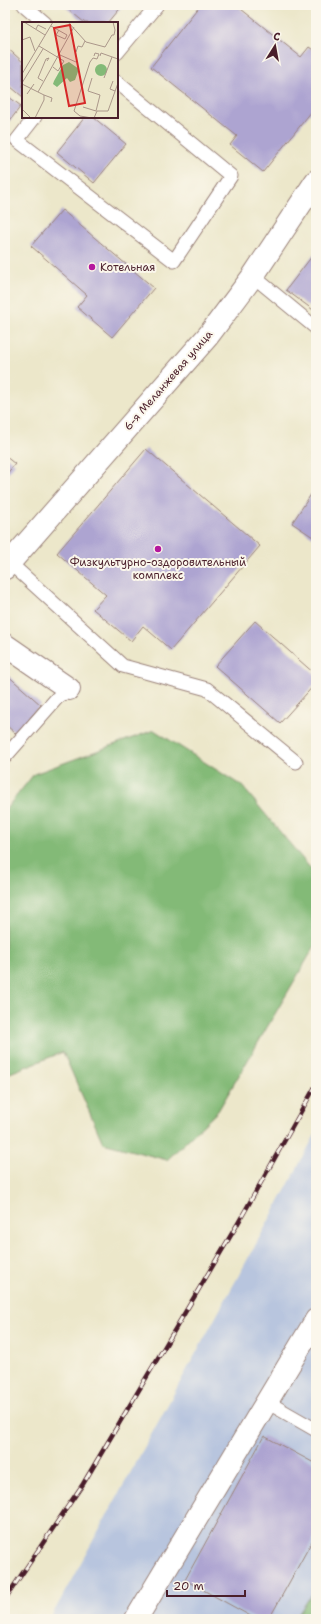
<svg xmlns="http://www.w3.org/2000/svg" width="321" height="1624" viewBox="0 0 321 1624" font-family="'Shantell Sans',sans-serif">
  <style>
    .industrial { fill: #b8c5de }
    .forest { fill: #83ba77; stroke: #666c51 }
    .building { fill: #ada4d1 }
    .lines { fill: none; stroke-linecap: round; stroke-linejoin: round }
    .lane-casing { stroke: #9b837a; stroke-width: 15 }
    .street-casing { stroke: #9b837a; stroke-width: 24 }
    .lane { stroke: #fff; stroke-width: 13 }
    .street { stroke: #fff; stroke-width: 22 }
    .rail-casing { stroke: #4a1f2b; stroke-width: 4.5 }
    .rail { stroke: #fbf7ec; stroke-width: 3; stroke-dasharray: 9; stroke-linecap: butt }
    .poi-dot { fill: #b5179e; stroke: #fbf7ec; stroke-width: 1.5 }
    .labels { text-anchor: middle; stroke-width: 4; stroke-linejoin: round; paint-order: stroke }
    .poi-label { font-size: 11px; fill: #4a1f2b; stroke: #fbf7ec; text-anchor: start }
    .street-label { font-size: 11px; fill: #4a1f2b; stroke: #fbf7ec }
    .inset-road { fill: none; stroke: #ab978a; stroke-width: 1 }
    .view { fill: #d62828; fill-opacity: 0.15; stroke: #d62828; stroke-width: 2 }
    .inset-edge { fill: none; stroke: #4a1f2b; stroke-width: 2 }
  </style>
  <rect width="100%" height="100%" fill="#fbf7ec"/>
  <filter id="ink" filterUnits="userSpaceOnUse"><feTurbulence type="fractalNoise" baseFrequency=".025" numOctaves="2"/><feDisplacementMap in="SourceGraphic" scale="8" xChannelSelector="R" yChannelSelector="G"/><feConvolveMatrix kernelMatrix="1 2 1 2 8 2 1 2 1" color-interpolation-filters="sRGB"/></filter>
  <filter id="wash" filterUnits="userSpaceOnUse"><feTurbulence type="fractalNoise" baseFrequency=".012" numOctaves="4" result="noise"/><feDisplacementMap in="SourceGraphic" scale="16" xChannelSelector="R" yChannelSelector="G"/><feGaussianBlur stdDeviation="0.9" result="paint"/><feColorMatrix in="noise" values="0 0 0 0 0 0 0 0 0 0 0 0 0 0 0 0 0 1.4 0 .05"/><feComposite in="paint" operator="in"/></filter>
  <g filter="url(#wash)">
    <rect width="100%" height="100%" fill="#ece7ca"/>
    <path class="industrial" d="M 316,1133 L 316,1619 L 50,1619 L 279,1202 Z"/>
    <path class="forest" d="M 154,730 L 242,786 L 316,875 L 316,944 L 218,1111 L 167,1160 L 103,1143 L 63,1052 L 5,1075 L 5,810 L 34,774 Z
      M 316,1588 L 316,1619 L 295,1619 Z"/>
    <g id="blocks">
      <path class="building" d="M 63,5 L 123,5 L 108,23 L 85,23 Z
        M 200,5 L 236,5 L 301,57 L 309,47 L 316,52 L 316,106 L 263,172 L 230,145 L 237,136 L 151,67 Z
        M 5,46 L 23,62 L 23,97 L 5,82 Z
        M 5,94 L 21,106 L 5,127 Z
        M 85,117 L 93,117 L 126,144 L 94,183 L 57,152 Z
        M 62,210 L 154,288 L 112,337 L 77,307 L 87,295 L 31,246 Z
        M 316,251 L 316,312 L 286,290 Z
        M 146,449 L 260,546 L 171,650 L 143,626 L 131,641 L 93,609 L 106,595 L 57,553 Z
        M 5,456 L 15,464 L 5,476 Z
        M 316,487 L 316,539 L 292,523 Z
        M 255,621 L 316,675 L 316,683 L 280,723 L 215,666 Z
        M 5,673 L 41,705 L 16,734 L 5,724 Z
        M 264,1436 L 316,1464 L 316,1534 L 269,1619 L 256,1619 L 185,1580 Z"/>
    </g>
  </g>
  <g filter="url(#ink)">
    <use href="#blocks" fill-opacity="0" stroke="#9b837a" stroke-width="1"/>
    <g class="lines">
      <g class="lane-casing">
        <path id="lane" d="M 24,5 L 45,23
          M 117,53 L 157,5
          M 35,117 L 17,140 L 174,261 L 231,176 L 117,82
          M 253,276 L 316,328
          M 10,563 L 123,666 L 207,689 L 296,762
          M 5,757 L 57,698 L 69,689
          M 267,1402 L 316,1430"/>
      </g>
      <g class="street-casing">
        <path id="street" d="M 5,568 L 208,336 L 253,276 L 316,181
          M 5,645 L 69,689
          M 136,1619 L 316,1320"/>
      </g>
      <use href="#lane" class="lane"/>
      <use href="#street" class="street"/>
      <g class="rail-casing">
        <path id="rail" d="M 5,1599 L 83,1484 L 237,1225 L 316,1085"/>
      </g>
      <use href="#rail" class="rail"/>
    </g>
  </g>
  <g class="poi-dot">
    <circle cx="92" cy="267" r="4"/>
    <circle cx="158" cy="549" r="4"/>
  </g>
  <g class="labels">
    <g class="poi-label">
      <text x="100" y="271">Котельная</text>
      <text x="158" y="566" text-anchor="middle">Физкультурно-оздоровительный<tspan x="158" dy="13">комплекс</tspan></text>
    </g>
    <g class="street-label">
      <text transform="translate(168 380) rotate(-49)" y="4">6-я Меланжевая улица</text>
    </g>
  </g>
  <g transform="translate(22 22)">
    <rect width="96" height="96" fill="#ece7ca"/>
    <path d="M 47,40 L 57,47 L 53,58 L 48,60 L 45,56 L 35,65 L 31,62 L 32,59 L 41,43 ZM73 48a6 6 0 1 1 12 0a6 6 0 1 1-12 0Z" fill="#83ba77"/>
    <path class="inset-road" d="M 2,0 L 23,13M 46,0 L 64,20 L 83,25 L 90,13 L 92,13 L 93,8 L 91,0M 29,4 L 45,13 L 43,17 L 34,13 L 37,8M 14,7 L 16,3 L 24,7M 0,18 L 8,15 L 13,29M 17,24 L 42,39 L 36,49 L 31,45M 54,30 L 56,24 L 60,25 L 63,19M 38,33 L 54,40M 78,34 L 79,31 L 96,37M 0,52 L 31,0M 70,56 L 66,69 L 78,73 L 74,89M 82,56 L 90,35M 21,59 L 16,56 L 24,37 L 27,36 L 25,39M 91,59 L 88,67 L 93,69M 0,61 L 21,27M 0,62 L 22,73 L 22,78 L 13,96M 16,70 L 52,5M 5,72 L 12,62M 22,73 L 30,76 L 29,80M 61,85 L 74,89M 0,87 L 9,96M 70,96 L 58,94 L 52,89 L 68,40 L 71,36 L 75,37 L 77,32 L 73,31 L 72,34M 72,96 L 75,89 L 86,89 L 96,61"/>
    <path class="view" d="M 48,3 L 63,81 L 47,84 L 32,6 Z"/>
    <rect width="96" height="96" class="inset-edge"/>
  </g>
  <rect width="321" height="1624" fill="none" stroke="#fbf7ec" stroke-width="20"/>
  <g transform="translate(275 46) rotate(11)" stroke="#fbf7ec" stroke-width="3" paint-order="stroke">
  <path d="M0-3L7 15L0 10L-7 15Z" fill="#4a1f2b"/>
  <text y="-6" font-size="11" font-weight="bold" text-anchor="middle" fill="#4a1f2b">С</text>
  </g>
  <path d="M167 1590v6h78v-6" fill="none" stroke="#4a1f2b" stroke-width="2"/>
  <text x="173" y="1590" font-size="12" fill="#4a1f2b" stroke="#fbf7ec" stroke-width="3" paint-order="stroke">20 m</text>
</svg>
